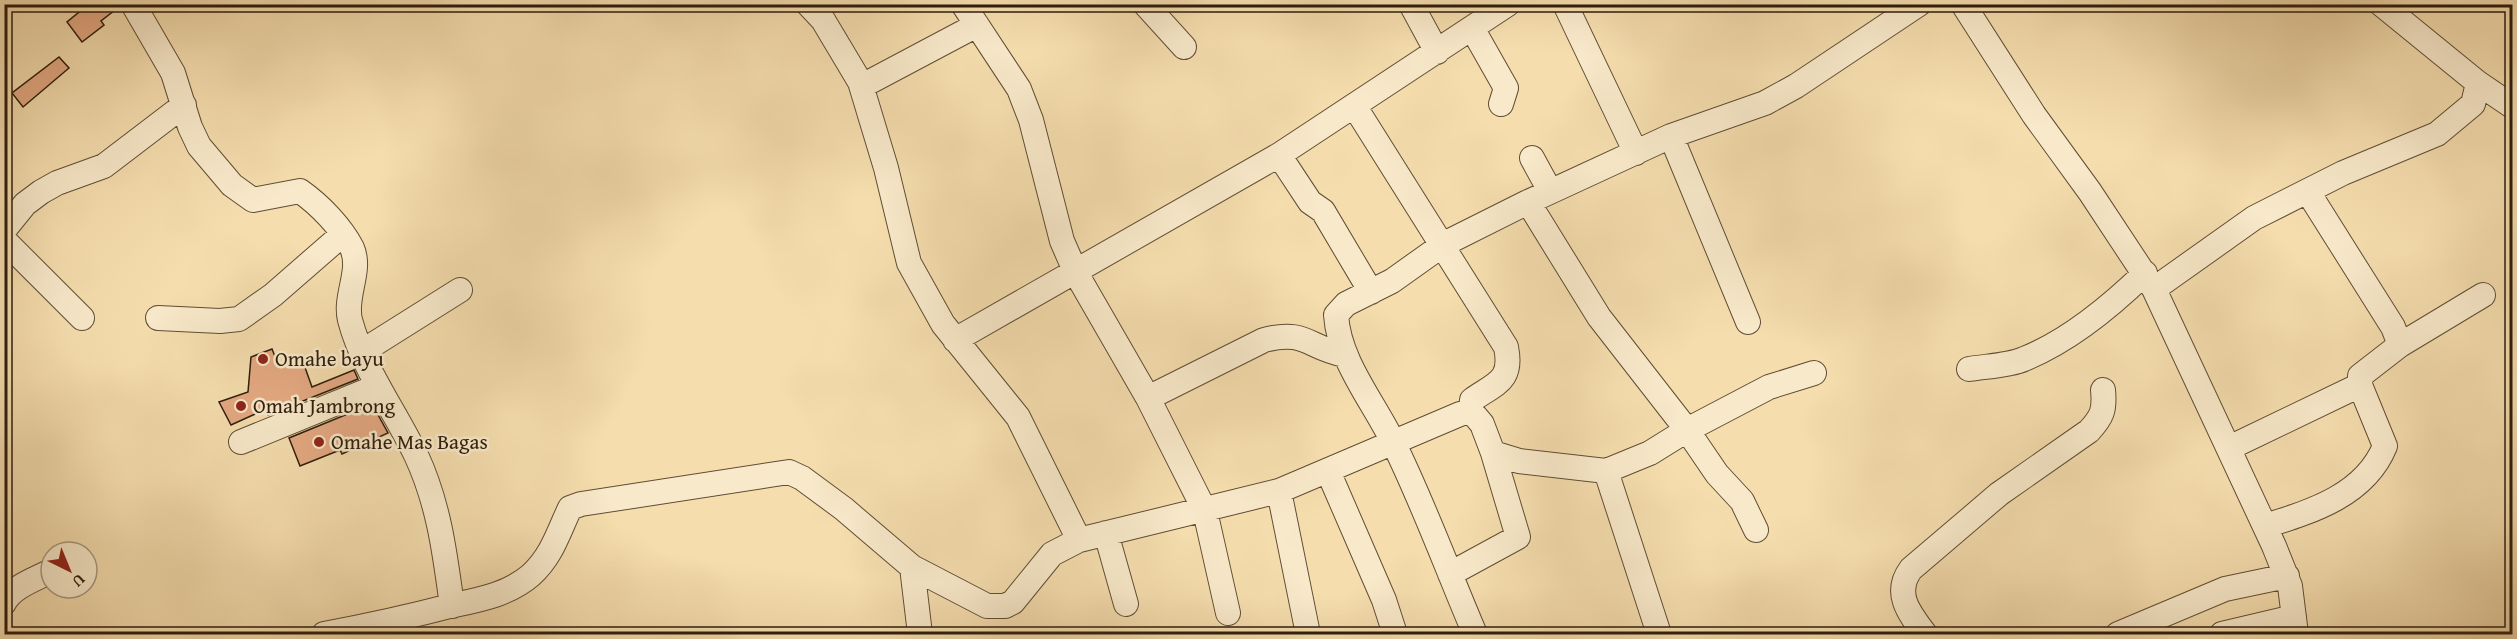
<svg xmlns="http://www.w3.org/2000/svg" width="2517" height="639" viewBox="0 0 2517 639" font-family="'Gentium Book Plus',serif">
  <style>
    .building { fill: #e4a982; stroke: #2d1d0c; stroke-width: 1.5 }
    .lines { fill: none; stroke-linecap: round; stroke-linejoin: round }
    .minor-casing { stroke: #5f4d34; stroke-width: 26 }
    .minor { stroke: #f8e9ca; stroke-width: 24 }
    .poi-dot { fill: #8f2418; stroke: #f8e9ca; stroke-width: 2 }
    .labels { text-anchor: middle; stroke-width: 5; stroke-linejoin: round; paint-order: stroke }
    .poi-label { font-size: 21px; fill: #2d1d0c; stroke: #f8e9ca; text-anchor: start }
  </style>
  <rect width="100%" height="100%" fill="#f5ddae"/>
  <filter id="stains"><feTurbulence type="fractalNoise" baseFrequency=".00333" numOctaves="4"/><feColorMatrix values="0 0 0 0 .2 0 0 0 0 .09 0 0 0 0 .02 0 0 0 .5 -.17"/></filter>
  <radialGradient id="worn" r=".72"><stop offset=".6" stop-color="#630" stop-opacity="0"/><stop offset="1" stop-color="#630" stop-opacity=".3"/></radialGradient>
  <path class="building" d="M 89,4 L 119,4 L 119,7 L 101,21 L 104,25 L 82,42 L 67,22 Z
    M 59,57 L 69,68 L 23,107 L 12,93 Z
    M 272,349 L 278,364 L 302,359 L 312,387 L 354,370 L 358,379 L 268,415 L 266,409 L 231,425 L 219,402 L 248,392 L 251,357 Z
    M 372,404 L 388,433 L 342,454 L 340,450 L 300,466 L 289,438 Z"/>
  <g class="lines">
    <g class="minor-casing">
      <path id="minor" d="M 133,4 L 173,73 L 190,127 L 199,146 L 232,185 L 253,200 L 300,191 C 320,205 341,227 352,248 C 362,271 344,296 350,320 C 363,369 395,411 416,455 C 439,504 445,554 452,606
        M 808,4 L 823,20 L 860,82 L 886,168 L 909,263 L 943,324 L 1018,417 L 1079,540
        M 963,4 L 1019,89 L 1031,120 L 1062,241 L 1076,273 L 1148,398 L 1205,511 L 1228,613
        M 1145,4 L 1184,47
        M 1411,4 L 1437,52
        M 1565,4 L 1636,153
        M 1963,4 L 2034,115 L 2090,192 L 2154,289 L 2274,546 L 2290,586 L 2296,634
        M 1472,28 L 1506,88 L 1501,104
        M 2478,83 L 2512,106
        M 862,86 L 977,25
        M 1355,107 L 1506,347 C 1513,381 1496,383 1472,400 L 1471,411
        M 1671,136 L 1748,322
        M 1279,155 L 1310,202 L 1323,211 L 1371,292
        M 1532,158 L 1550,191
        M 1528,202 L 1599,317 L 1687,430 L 1717,474 L 1742,501 L 1756,530
        M 4,230 L 25,204 L 41,192 L 57,183 L 104,166 L 184,105
        M 4,240 L 82,318
        M 2154,289 L 2254,218 L 2343,173 L 2437,134 L 2473,104 L 2478,83 L 2381,4
        M 158,318 L 220,321 L 239,319 L 273,295 L 343,234
        M 955,340 L 1279,155 L 1508,4
        M 2400,345 L 2483,295
        M 363,351 L 460,290
        M 1969,369 C 1987,366 2008,366 2024,359 C 2069,341 2111,306 2145,273
        M 1148,398 L 1264,340 C 1306,329 1308,348 1345,355
        M 241,442 L 378,386
        M 2229,448 L 2360,385
        M 1328,471 L 1384,600 L 1395,634
        M 1606,471 L 1659,634
        M 1279,491 L 1308,634
        M 2265,526 C 2313,511 2365,495 2385,446 L 2360,385 L 2360,376 L 2400,345 L 2393,327 L 2308,192
        M 1106,533 L 1126,604
        M 912,567 L 920,634
        M 1450,574 L 1518,537 L 1493,453
        M 4,603 C 11,588 33,580 47,573
        M 324,634 C 366,626 408,617 450,606 C 478,600 508,595 531,575 C 552,556 558,533 570,508 L 581,504 L 789,472 L 802,478 L 844,509 L 912,567 L 987,606 L 1005,606 L 1013,602 L 1052,554 L 1079,540 L 1279,491 L 1460,414 L 1471,411 L 1482,424 L 1493,453 L 1519,461 L 1606,471 L 1650,453 L 1687,430 L 1769,387 L 1814,373
        M 1475,634 C 1448,571 1424,505 1394,444 C 1374,402 1339,362 1336,315 L 1346,304 L 1392,281 L 1444,244 L 1528,202 L 1671,136 L 1765,103 L 1796,86 L 1919,4
        M 1925,634 C 1909,613 1893,593 1911,569 L 1999,494 L 2089,431 C 2102,417 2105,410 2103,390
        M 2118,634 L 2225,589 L 2287,576
        M 2222,634 L 2294,617"/>
    </g>
    <use href="#minor" class="minor"/>
  </g>
  <g class="poi-dot">
    <circle cx="263" cy="359" r="6"/>
    <circle cx="241" cy="406" r="6"/>
    <circle cx="319" cy="442" r="6"/>
  </g>
  <g class="labels">
    <g class="poi-label">
      <text x="275" y="366">Omahe bayu</text>
      <text x="253" y="413">Omah Jambrong</text>
      <text x="331" y="449">Omahe Mas Bagas</text>
    </g>
  </g>
  <rect width="2517" height="639" fill="none" stroke="#f5ddae" stroke-width="24"/>
  <rect x="6" y="6" width="2505" height="627" fill="none" stroke="#2d1d0c" stroke-width="3"/>
  <rect x="12" y="12" width="2493" height="615" fill="none" stroke="#2d1d0c" stroke-width="1.5"/>
  <g transform="translate(69 570) rotate(137)"><circle r="28" fill="#f8e9ca" stroke="#a7977e" stroke-width="1.5"/>
  <path d="M0-4.5L10 22L0 15L-10 22Z" fill="#8f2418"/>
  <text y="-9" font-size="16" font-weight="bold" text-anchor="middle" fill="#2d1d0c">U</text>
  </g>
  <rect width="100%" height="100%" filter="url(#stains)"/>
  <rect width="100%" height="100%" fill="url(#worn)"/>
</svg>
